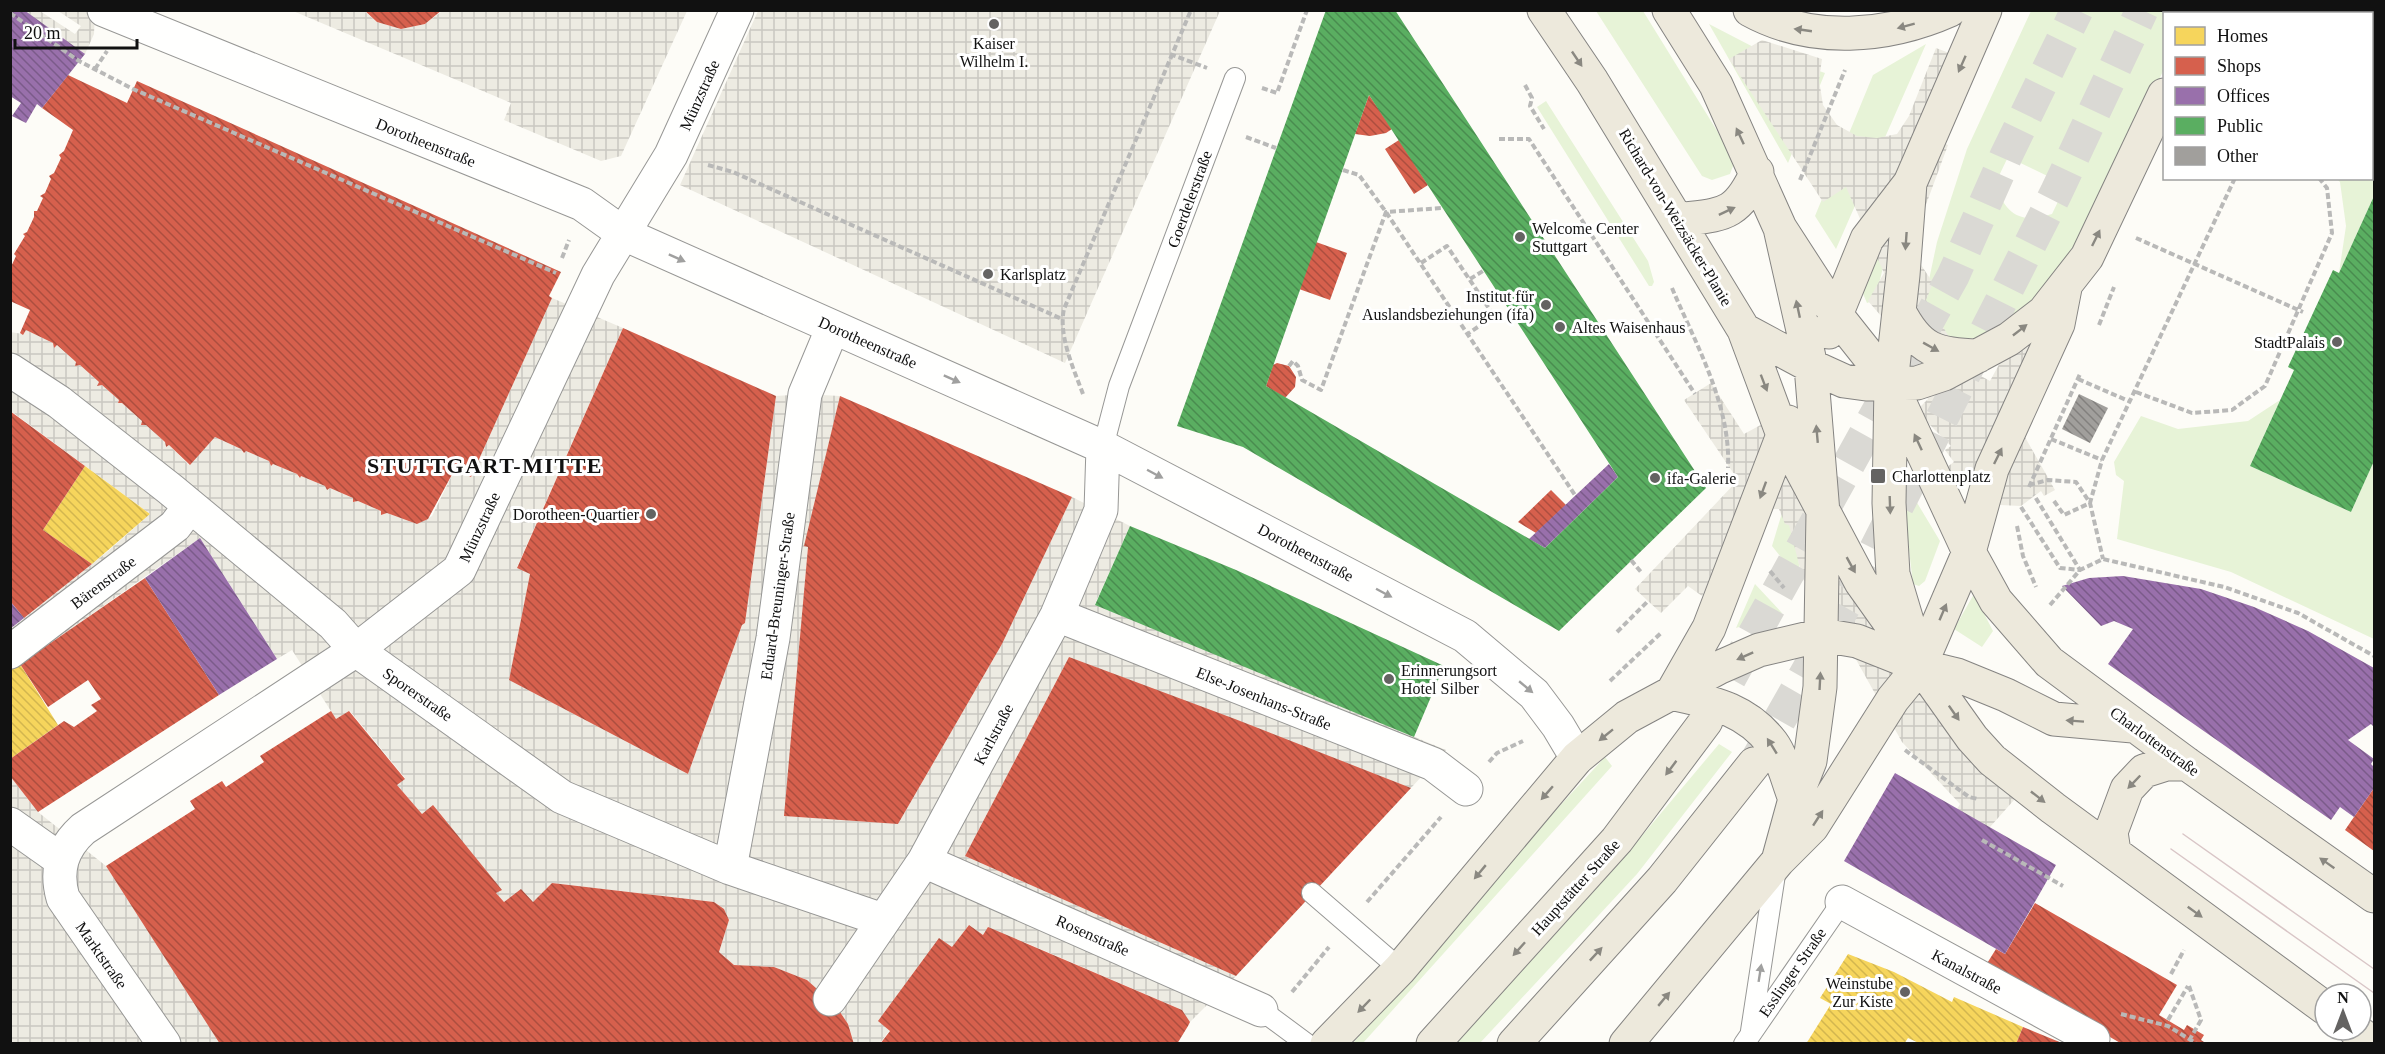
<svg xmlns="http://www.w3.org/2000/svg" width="2385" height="1054" viewBox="0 0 2385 1054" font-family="Georgia,serif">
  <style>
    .grass { fill: #e7f3d7; fill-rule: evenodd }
    .plaza { fill: url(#plaza-grid) }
    .homes { fill: url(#homes-back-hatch) }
    .shops { fill: url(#shops-back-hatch) }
    .offices { fill: url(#offices-back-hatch) }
    .public { fill: url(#public-back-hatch); fill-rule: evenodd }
    .building { fill: url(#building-back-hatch) }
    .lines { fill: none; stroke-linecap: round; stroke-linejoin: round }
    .primary-tunnel { stroke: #dad9d4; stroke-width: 33; stroke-dasharray: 33 16; stroke-linecap: butt }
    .lane-casing { stroke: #979795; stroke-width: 22 }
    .street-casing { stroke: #979795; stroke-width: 35 }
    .primary-casing { stroke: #858482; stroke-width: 35 }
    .path { stroke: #b9b9b8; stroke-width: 4; stroke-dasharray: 6 3; stroke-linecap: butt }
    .lane { stroke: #fffffe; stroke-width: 20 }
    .street { stroke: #fffffe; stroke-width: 33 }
    .primary { stroke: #ede9dc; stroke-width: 33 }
    .tram { stroke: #d9c6c7; stroke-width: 1.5 }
    .oneway { fill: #8a8881 }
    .oneway2 { fill: #a0a09f }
    .poi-dot { fill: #646362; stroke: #fff; stroke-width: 2 }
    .labels { text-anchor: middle; stroke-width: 6; stroke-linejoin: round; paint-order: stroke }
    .poi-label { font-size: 16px; fill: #111; stroke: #fff; text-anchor: start }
    .street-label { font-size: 16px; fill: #111; stroke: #fff }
    .district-label { font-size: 22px; font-weight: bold; letter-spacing: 1.5px; fill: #111; stroke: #fff }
  </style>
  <defs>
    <pattern id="plaza-grid" width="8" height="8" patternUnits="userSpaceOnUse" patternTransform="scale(1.5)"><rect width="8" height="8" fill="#edebe2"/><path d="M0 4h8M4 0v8" fill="none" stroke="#cac8c1"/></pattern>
    <pattern id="homes-back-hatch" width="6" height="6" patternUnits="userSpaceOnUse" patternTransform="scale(1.5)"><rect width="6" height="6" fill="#f6d55c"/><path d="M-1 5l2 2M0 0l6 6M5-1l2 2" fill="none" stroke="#d2b64f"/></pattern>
    <pattern id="shops-back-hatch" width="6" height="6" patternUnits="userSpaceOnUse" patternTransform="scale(1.5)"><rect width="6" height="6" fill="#d6604d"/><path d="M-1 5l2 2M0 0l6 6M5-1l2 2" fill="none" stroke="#ac4e3f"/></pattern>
    <pattern id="offices-back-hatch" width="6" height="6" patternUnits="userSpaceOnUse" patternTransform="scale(1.5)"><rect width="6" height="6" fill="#9970ab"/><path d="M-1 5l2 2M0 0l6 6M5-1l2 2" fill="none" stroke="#7b5b8a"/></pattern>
    <pattern id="public-back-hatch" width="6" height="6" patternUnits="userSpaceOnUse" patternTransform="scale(1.5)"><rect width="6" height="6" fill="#5aae61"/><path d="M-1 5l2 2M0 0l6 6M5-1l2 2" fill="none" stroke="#498c4f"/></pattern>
    <pattern id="building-back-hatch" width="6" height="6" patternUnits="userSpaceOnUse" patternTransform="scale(1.5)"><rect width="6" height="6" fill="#a19f9c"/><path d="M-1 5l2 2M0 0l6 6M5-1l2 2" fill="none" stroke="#82807e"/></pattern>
  </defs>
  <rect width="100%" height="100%" fill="#fdfcf7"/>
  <path class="grass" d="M 1596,11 L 1643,11 L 1732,155 L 1733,166 L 1730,174 L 1712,180 L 1702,176 Z
    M 2031,11 L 2190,11 L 2189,13 L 2164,14 L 2164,69 L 2081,247 L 2036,299 L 1985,337 L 1960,340 L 1936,331 L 1923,308 L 1937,242 L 1967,149 ZM 2008,157 L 2066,185 L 2052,214 C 2020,224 2006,215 1995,184 Z
    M 2323,11 L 2374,11 L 2374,196 L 2339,273 L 2346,226 L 2340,182 L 2337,179 L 2372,178 L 2372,14 L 2321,14 Z
    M 1709,24 L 1763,52 L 1825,73 L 1788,163 Z
    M 1926,44 L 1836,249 L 1815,216 L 1873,75 Z
    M 1546,101 L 1648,261 L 1654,282 L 1652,286 L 1649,286 L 1537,107 Z
    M 1883,235 L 1890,239 L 1875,300 L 1867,303 L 1861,289 Z
    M 2280,400 L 2250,466 L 2351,512 L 2374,461 L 2374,639 L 2231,572 L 2117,539 L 2124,481 L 2116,475 L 2114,462 L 2141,416 L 2178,429 L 2248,421 Z
    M 1910,491 L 1940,541 L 1925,581 L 1919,586 L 1913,584 L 1903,498 Z
    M 1782,513 L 1795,529 L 1801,582 L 1772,546 Z
    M 1755,584 L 1782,613 L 1736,628 Z
    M 1974,594 L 1993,631 L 1982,647 L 1954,629 Z
    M 1719,744 L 1732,752 L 1637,874 L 1480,1043 L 1454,1044 L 1620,862 Z
    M 1605,757 L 1612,766 L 1363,1043 L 1353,1043 L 1458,916 Z"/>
  <path class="plaza" d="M 24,11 L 40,11 L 75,34 L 81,26 L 58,11 L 95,11 L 94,34 L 85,54 Z
    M 293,11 L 364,11 L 377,22 L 401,29 L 425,24 L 442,11 L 687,11 L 621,156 L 601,161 L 504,120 L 511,103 Z
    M 758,11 L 1220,11 L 1065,363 L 680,185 Z
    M 1762,40 L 1822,59 L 1819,80 L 1823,105 L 1837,125 L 1857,136 L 1877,138 L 1897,134 L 1909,116 L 1936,48 L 1973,62 L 1937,140 L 1948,145 L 1910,248 L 1933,283 L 1926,300 L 1970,370 L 1990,381 L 2020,326 L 2047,341 L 2009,409 L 2055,490 L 2044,496 L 2041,491 L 2021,506 L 2000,505 L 1975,476 L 1955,491 L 1940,472 L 1954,462 L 1945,450 L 1951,446 L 1916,411 L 1928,399 L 1895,359 L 1909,348 L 1868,301 L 1884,273 L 1846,187 L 1823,202 L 1729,59 Z
    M 552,298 L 623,328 L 517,567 L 530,574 L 509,680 L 688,774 L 742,625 L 745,623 L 776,396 L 805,394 L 840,396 L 805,546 L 808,547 L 785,816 L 898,824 L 1002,644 L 1072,497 L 1130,526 L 1095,604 L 1446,750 L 1411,788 L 1069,657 L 965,856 L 1236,976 L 1190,1022 L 1182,1010 L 1024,942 L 1014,957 L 969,925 L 880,1043 L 854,1043 L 848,1024 L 836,1006 L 807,980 L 774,967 L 734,965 L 719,952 L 729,920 L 724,909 L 714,902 L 552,883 L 533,902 L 504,902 L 496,893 L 501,890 L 422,814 L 397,785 L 405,778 L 350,711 L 336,719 L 292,650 L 277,659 L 200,538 L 11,671 L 11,629 L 107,552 L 150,514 L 11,411 L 10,332 L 23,334 L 26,330 L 53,343 L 54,348 L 57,345 L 76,362 L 75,366 L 80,365 L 99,382 L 97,386 L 102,385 L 119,400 L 118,403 L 122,403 L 142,421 L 141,425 L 146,425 L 165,442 L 165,447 L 169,445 L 189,465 L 215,437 L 241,449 L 243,453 L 246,451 L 269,461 L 271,466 L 273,464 L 297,474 L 299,478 L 301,476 L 325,486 L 327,490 L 330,488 L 353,498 L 354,502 L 358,501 L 381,511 L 381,515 L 387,513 L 417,524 L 432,516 L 455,469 L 471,477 Z
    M 1711,383 L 1744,434 L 1768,421 L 1907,653 L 2001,750 L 2037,774 L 1990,827 L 1982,840 L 1943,833 L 1960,804 L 1902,742 L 1839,629 L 1812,585 L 1803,580 L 1789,525 L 1785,524 L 1779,509 L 1771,509 L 1720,562 L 1702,596 L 1688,586 L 1661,613 L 1635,589 L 1738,480 L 1684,400 Z
    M 10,776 L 38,812 L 106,866 L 220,1043 L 11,1043 Z"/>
  <path class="homes" d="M 85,466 L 150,514 L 92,564 L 43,530 Z
    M 20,664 L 58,725 L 10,759 L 10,671 Z
    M 1848,954 L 1894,972 L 1952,1002 L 1954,997 L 2023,1027 L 2016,1044 L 1921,1044 L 1908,1038 L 1904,1044 L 1806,1044 L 1831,1004 L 1820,998 Z"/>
  <path class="shops" d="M 364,10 L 442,10 L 425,24 L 401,29 L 377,22 Z
    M 68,75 L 127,103 L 137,81 L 561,272 L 549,296 L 552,298 L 471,477 L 455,469 L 428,519 L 417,524 L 387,513 L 381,515 L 381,511 L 358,501 L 353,502 L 353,498 L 330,488 L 327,490 L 325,486 L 301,476 L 300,478 L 297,474 L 273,464 L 271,466 L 269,461 L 246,451 L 244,453 L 241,449 L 215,437 L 190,465 L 169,445 L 166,447 L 165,442 L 146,425 L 141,425 L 142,421 L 122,403 L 118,403 L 119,400 L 102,385 L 97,386 L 99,382 L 80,365 L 75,366 L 76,362 L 57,345 L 54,348 L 53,343 L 26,330 L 23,335 L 20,333 L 30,310 L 10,301 L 10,269 L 16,256 L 14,254 L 25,236 L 23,234 L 27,232 L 34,217 L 34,211 L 37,211 L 43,198 L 40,196 L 45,193 L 51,179 L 49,176 L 54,173 L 61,158 L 59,155 L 64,151 L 73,130 L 42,108 Z
    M 1369,95 L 1392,129 L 1386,133 L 1370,136 L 1355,134 Z
    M 1399,140 L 1428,185 L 1414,194 L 1385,149 Z
    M 1316,242 L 1347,253 L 1330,300 L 1299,289 Z
    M 623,328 L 776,396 L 745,623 L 742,625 L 688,774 L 509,680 L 530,574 L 517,568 Z
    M 1277,363 L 1289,366 L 1296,377 L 1295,387 L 1285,398 L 1266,386 L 1273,365 Z
    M 840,396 L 1072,497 L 1002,644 L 898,824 L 784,816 L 808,547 L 804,546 Z
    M 10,411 L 85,466 L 43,530 L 92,564 L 24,618 L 10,601 Z
    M 1551,490 L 1566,505 L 1536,533 L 1518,522 Z
    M 145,578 L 219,695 L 38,812 L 10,776 L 10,759 L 64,721 L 74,727 L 97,711 L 91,705 L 101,699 L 88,680 L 48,707 L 20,664 Z
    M 1069,657 L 1235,719 L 1411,788 L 1236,976 L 965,856 Z
    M 331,711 L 336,719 L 349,711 L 405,779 L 397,785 L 422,814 L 433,805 L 502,890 L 496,893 L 504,902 L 521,889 L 533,902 L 552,883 L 714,902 L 724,909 L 729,920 L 719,952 L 734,965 L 774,967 L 807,980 L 836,1006 L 848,1024 L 854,1044 L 220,1044 L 106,866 L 195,809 L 190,801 L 222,781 L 226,787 L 264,762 L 260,756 Z
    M 2374,788 L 2374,851 L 2345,830 Z
    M 2035,903 L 2177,985 L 2159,1015 L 2184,1030 L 2187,1025 L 2204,1035 L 2201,1040 L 2207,1044 L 2122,1044 L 1986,965 L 1996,949 L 2005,954 Z
    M 969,925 L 983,935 L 988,927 L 1182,1010 L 1190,1022 L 1188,1026 L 1177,1044 L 880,1044 L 890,1031 L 878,1021 L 939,938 L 952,947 Z
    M 2023,1027 L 2062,1043 L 2062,1044 L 2016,1044 Z"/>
  <path class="offices" d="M 10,10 L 24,10 L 85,54 L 42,108 L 37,104 L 26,123 L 12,116 L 21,103 L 10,96 Z
    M 1609,464 L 1618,477 L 1545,548 L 1529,539 Z
    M 200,538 L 277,659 L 219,695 L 145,578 Z
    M 2123,576 L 2201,589 L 2254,607 L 2308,631 L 2374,668 L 2374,727 L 2371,724 L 2348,740 L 2374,759 L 2371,764 L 2374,767 L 2374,788 L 2354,817 L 2340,807 L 2331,820 L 2108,664 L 2133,629 L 2114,621 L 2101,626 L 2062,586 L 2089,578 Z
    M 10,601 L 24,618 L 10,629 Z
    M 1895,773 L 2056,865 L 2005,954 L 1844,861 Z"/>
  <path class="public" d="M 1326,10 L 1395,10 L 1706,488 L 1559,631 L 1243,447 L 1177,426 ZM 1369,95 L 1618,477 L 1545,548 L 1266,386 Z
    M 2374,196 L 2374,461 L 2351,512 L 2250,466 L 2294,370 L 2288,367 L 2333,270 L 2339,273 Z
    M 1130,526 L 1236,570 L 1444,666 L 1414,737 L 1095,605 Z"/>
  <path class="building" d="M 2079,394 L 2108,408 L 2090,443 L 2062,429 Z"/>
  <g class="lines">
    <path class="primary-tunnel" d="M 1706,721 L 1953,276 L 2006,156 L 2077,10
      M 1755,763 L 1865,570 L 2056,193 L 2142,10"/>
    <g class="lane-casing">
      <path id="lane" d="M 1103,447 L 1119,386 L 1235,78
        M 1312,893 L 1400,969
        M 1261,1010 L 1307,1044
        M 1751,1031 L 1776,868
        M 1744,1044 L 1842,902"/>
    </g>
    <g class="street-casing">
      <path id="street" d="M 104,10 L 582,204 L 624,234 L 1103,447 L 1465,636 L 1534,694 L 1558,726 L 1577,758
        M 10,370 L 59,402 L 170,489 L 333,624 L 356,650 L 562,797 L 730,868 L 883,920
        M 1057,615 L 1433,764 L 1466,789
        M 10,652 L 175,526 L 190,506
        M 10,824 L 61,860
        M 924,861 L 1261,1010
        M 730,868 L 773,638 L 805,394 L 833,327
        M 1842,902 L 2093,1039
        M 830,999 L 924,861 L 1057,615 L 1101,510 L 1103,447
        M 164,1044 L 63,898 C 55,870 62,848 83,829 L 356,650 L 459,570 L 598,275 L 671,155 L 737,10"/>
    </g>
    <g class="primary-casing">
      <path id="primary" d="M 1544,10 L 1592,81 L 1744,330 L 1783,435 L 1861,582 L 1972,738 L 1992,760 L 2053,808 L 2325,1008
        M 1669,10 L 1716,85 L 1780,228 L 1811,366 L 1823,513 L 1820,687 L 1810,761 L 1795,799 L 1778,861
        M 1750,10 C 1812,44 1887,38 1950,10
        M 2202,14 L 2203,10
        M 1910,183 L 1903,275 L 1891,384 L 1889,503 L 1893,574 L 1913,641
        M 1678,220 C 1724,214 1736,217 1757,172
        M 1780,228 L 1837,316 L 1891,384 L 1969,552 L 1996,601 L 2049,662 L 2187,764 L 2374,896
        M 1899,311 C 1919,350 1936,355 1978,356
        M 1744,330 L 1811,366 L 1844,381 L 1866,384 L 1917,383 L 1944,374 L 2009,339 L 2044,312 L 2087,257 L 2164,95
        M 1829,332 L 1867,239 L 1910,183 L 1985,10
        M 1672,693 L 1709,628 L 1788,422
        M 1679,695 C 1715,703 1748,711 1772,743 C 1783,758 1788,782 1795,799
        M 2114,852 L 2111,832 L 2127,789 L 2144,771 L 2166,764 L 2187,764
        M 2355,1030 L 2374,1044
        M 1327,1044 L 1400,969 L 1577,758 L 1627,717 L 1718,668 L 1759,650 L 1822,635 L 1857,641 L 1920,666 L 1957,675 L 2006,695 L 2054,719 L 2133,726
        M 1433,1044 L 1617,840 L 1706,721
        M 1514,1044 L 1662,880 L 1754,764
        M 1626,1044 L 1778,861 L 1812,827 L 1893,699 L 1920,666 L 1969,552 L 1992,469 L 2058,324 L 2065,288"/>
    </g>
    <path class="path" d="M 10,13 L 79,61 L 133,89 L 556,273
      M 2249,14 L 2251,10
      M 2308,14 L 2309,10
      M 1170,54 L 1207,68
      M 95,69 L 107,51
      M 1525,85 L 1532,98 L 1530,106 L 1544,129
      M 1262,88 L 1277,93 L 1307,10
      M 1246,137 L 1276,148
      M 1499,139 L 1529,139 L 1695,394
      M 708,165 L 733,172 L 1062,319
      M 1343,170 L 1359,175 L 1386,212 L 1575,495
      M 1800,180 L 1845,70
      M 2136,238 L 2303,312
      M 562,258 L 569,240
      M 1421,263 L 1447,246 L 1494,316 L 1466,335
      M 1470,279 L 1483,271
      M 1672,288 C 1696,345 1731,405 1728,468
      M 2099,325 L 2114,287
      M 1289,366 L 1293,361 L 1298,366 L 1302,380 L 1321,390 L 1386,212 L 1442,208
      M 2078,379 L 2131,402
      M 2136,392 L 2192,413 L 2232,410 L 2265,386 L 2332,233 L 2327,188 L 2319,178
      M 1083,394 C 1074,370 1058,335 1064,309 L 1191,10
      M 2051,439 L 2102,460
      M 2029,485 L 2048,480 L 2076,482 L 2090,503 L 2103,559
      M 2029,487 L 2080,374
      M 2054,501 L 2064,515 L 2090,503 L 2102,460 L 2235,178
      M 2021,507 L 2060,568 L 2080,570 L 2034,495
      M 2017,526 L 2023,556 L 2036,587
      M 1631,560 L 1641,572
      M 1770,571 L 1784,588
      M 2050,605 L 2080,570 L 2103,559 L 2224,587 L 2298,613 L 2374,656
      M 1617,632 L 1648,601
      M 1610,681 L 1661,633
      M 1905,750 L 1969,797 L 1978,799
      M 1489,762 L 1497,753 L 1523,741
      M 1982,840 L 2063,886
      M 1367,902 L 1441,817
      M 2171,974 L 2184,950
      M 2189,986 L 2201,1020 L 2190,1039
      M 1292,992 L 1329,947
      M 2121,1014 L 2168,1026 L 2197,1044
      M 2168,1020 L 2188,986"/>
    <use href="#lane" class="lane"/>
    <use href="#street" class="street"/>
    <use href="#primary" class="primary"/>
    <path class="tram" d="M 2183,834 L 2374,969
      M 2171,849 L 2374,993"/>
  </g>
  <defs><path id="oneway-solid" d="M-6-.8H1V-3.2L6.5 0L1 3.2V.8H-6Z" transform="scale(1.5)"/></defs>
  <g class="oneway">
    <use href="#oneway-solid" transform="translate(1906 26) rotate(165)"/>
    <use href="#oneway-solid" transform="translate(1803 30) rotate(-172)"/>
    <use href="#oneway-solid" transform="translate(1577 59) rotate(56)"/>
    <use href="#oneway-solid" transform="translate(1962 64) rotate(114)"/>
    <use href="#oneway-solid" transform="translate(1740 136) rotate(-115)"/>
    <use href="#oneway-solid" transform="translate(1727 211) rotate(-25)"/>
    <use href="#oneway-solid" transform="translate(2096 238) rotate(-64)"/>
    <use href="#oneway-solid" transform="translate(1906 241) rotate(94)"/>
    <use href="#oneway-solid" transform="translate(1798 309) rotate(-102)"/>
    <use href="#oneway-solid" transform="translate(2020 330) rotate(-38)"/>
    <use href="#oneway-solid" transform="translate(1931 347) rotate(29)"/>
    <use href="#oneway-solid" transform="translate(1764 383) rotate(69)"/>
    <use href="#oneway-solid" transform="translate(1817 434) rotate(-95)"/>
    <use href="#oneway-solid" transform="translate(1918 442) rotate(-115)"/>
    <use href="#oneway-solid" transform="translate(1998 456) rotate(-64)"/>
    <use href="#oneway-solid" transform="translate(1763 490) rotate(110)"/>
    <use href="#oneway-solid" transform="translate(1890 505) rotate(88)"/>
    <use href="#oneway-solid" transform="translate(1851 565) rotate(61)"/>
    <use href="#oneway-solid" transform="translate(1943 612) rotate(-67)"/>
    <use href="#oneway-solid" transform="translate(1745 656) rotate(156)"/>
    <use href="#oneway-solid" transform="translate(1820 681) rotate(-87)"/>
    <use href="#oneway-solid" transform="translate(1954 713) rotate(55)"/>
    <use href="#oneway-solid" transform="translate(2075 721) rotate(-176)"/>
    <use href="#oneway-solid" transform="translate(1606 735) rotate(141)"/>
    <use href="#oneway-solid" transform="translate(1772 746) rotate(-122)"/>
    <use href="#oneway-solid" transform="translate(1671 768) rotate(127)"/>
    <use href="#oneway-solid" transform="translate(2134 782) rotate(134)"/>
    <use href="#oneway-solid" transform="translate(1547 793) rotate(131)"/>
    <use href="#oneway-solid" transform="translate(2038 797) rotate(38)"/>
    <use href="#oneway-solid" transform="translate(1818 818) rotate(-57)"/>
    <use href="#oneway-solid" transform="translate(2327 863) rotate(-145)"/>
    <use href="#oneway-solid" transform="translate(1480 872) rotate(130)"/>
    <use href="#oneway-solid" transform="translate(2195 912) rotate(36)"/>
    <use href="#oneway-solid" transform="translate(1519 949) rotate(132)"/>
    <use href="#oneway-solid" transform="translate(1596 954) rotate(-47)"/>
    <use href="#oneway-solid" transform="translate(1664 999) rotate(-50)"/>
    <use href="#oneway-solid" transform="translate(1364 1006) rotate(134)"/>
  </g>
  <g class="oneway2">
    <use href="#oneway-solid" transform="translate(677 258) rotate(24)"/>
    <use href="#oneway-solid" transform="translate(952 379) rotate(24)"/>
    <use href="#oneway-solid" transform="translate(1155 474) rotate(28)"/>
    <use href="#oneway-solid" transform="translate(1384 593) rotate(28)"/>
    <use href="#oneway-solid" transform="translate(1526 687) rotate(40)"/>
    <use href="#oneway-solid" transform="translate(1760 973) rotate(-81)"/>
  </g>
  <g class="poi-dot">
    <circle cx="994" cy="24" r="6"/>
    <circle cx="1520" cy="237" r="6"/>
    <circle cx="988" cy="274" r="6"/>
    <circle cx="1546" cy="305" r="6"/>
    <circle cx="1560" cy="327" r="6"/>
    <circle cx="2337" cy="342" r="6"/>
    <rect x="1870" y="468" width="16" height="16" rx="3"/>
    <circle cx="1655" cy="478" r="6"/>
    <circle cx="651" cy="514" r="6"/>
    <circle cx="1389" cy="679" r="6"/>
    <circle cx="1905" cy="992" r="6"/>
  </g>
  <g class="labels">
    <g class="poi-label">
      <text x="994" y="49" text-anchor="middle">Kaiser<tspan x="994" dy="18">Wilhelm I.</tspan></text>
      <text x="1532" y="234">Welcome Center<tspan x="1532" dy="18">Stuttgart</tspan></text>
      <text x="1000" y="280">Karlsplatz</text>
      <text x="1534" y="302" text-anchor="end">Institut für<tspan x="1534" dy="18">Auslandsbeziehungen (ifa)</tspan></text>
      <text x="1572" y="333">Altes Waisenhaus</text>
      <text x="2325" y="348" text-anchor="end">StadtPalais</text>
      <text x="1892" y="482">Charlottenplatz</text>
      <text x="1667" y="484">ifa-Galerie</text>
      <text x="639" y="520" text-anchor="end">Dorotheen-Quartier</text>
      <text x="1401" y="676">Erinnerungsort<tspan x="1401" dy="18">Hotel Silber</tspan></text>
      <text x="1893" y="989" text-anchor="end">Weinstube<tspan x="1893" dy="18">Zur Kiste</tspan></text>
    </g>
    <g class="street-label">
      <text transform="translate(699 95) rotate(-66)" y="6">Münzstraße</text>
      <text transform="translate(426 142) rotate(22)" y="6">Dorotheenstraße</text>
      <text transform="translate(1189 199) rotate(-70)" y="6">Goerdelerstraße</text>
      <text transform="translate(1676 217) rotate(59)" y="6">Richard-von-Weizsäcker-Planie</text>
      <text transform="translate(868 342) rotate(24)" y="6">Dorotheenstraße</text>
      <text transform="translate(479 527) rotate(-65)" y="6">Münzstraße</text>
      <text transform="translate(1306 552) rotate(28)" y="6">Dorotheenstraße</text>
      <text transform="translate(103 582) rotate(-37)" y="6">Bärenstraße</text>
      <text transform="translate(777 596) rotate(-82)" y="6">Eduard-Breuninger-Straße</text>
      <text transform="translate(418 694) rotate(35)" y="6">Sporerstraße</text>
      <text transform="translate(1264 698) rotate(22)" y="6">Else-Josenhans-Straße</text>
      <text transform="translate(993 734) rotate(-62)" y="6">Karlstraße</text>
      <text transform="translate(2155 741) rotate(36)" y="6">Charlottenstraße</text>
      <text transform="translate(1575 887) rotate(-48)" y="6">Hauptstätter Straße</text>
      <text transform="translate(1093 935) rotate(24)" y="6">Rosenstraße</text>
      <text transform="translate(102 955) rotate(55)" y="6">Marktstraße</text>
      <text transform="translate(1967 971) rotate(28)" y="6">Kanalstraße</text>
      <text transform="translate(1792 972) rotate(-55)" y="6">Esslinger Straße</text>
    </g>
    <g class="district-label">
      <text x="485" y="473">STUTTGART-MITTE</text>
    </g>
  </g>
  <rect width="2385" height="1054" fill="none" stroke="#111111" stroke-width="24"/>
  <rect x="2163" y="12" width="210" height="168" fill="#ffffff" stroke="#a0a0a0" stroke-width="1.5"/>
  <rect x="2175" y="27" width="30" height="18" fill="#f6d55c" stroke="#a0a0a0" stroke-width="1.5"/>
  <text x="2217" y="42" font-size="18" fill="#111111">Homes</text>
  <rect x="2175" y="57" width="30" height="18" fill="#d6604d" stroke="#a0a0a0" stroke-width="1.5"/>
  <text x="2217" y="72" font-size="18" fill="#111111">Shops</text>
  <rect x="2175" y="87" width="30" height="18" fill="#9970ab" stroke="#a0a0a0" stroke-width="1.5"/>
  <text x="2217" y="102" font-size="18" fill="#111111">Offices</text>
  <rect x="2175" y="117" width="30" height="18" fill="#5aae61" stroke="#a0a0a0" stroke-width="1.5"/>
  <text x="2217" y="132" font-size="18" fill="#111111">Public</text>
  <rect x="2175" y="147" width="30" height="18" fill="#a19f9c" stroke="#a0a0a0" stroke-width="1.5"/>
  <text x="2217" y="162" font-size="18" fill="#111111">Other</text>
  <g transform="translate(2343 1012)"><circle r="28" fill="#ffffff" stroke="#a0a0a0" stroke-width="1.5"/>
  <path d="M0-4.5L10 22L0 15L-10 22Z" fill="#646362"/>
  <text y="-9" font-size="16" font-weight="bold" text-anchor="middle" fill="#111111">N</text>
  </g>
  <path d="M15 39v9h122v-9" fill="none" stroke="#111111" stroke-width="3"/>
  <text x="24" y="39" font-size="18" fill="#111111" stroke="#ffffff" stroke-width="4.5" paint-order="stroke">20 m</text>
</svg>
